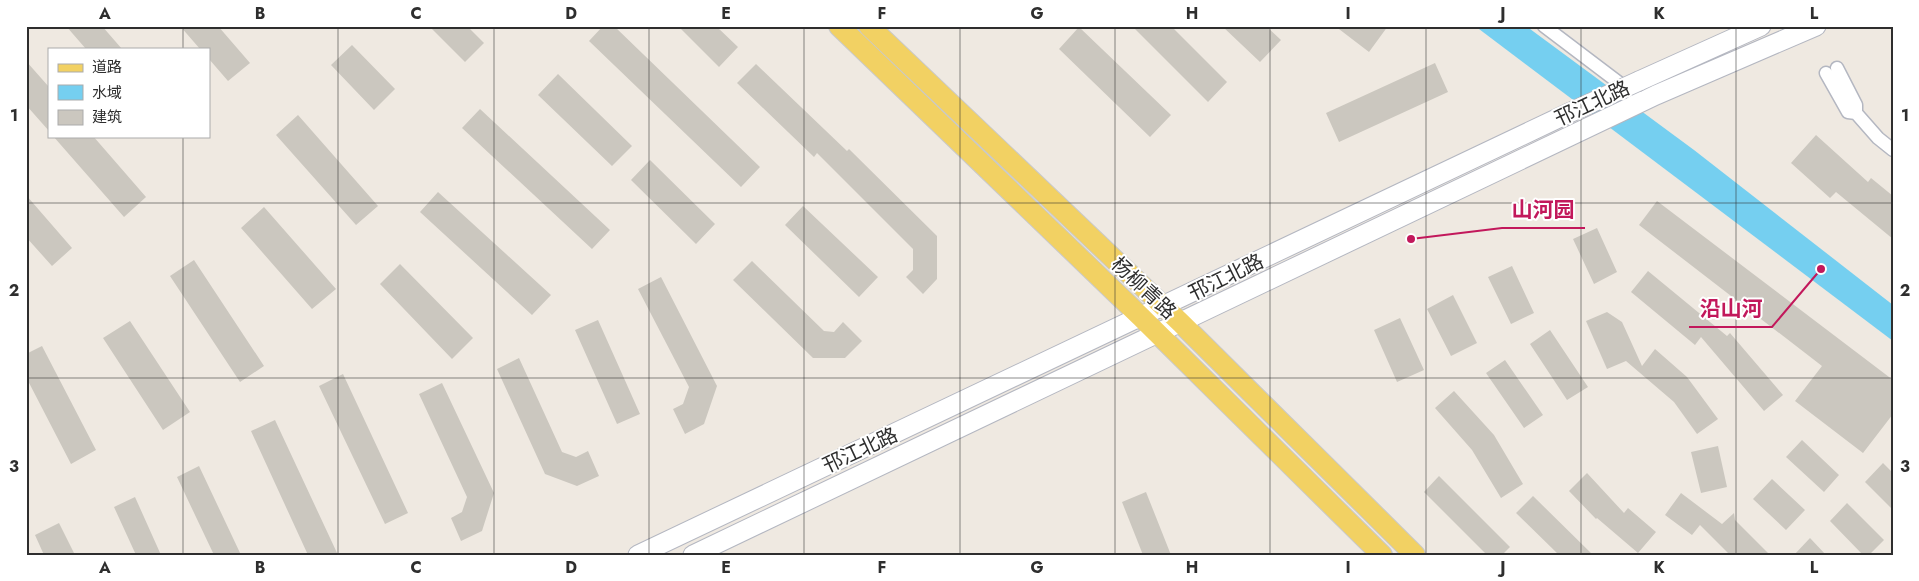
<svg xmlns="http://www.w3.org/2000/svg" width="1919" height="581" viewBox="0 0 1919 581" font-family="Jost,'Noto Sans SC',sans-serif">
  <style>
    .water { fill: #75cff0 }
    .building { fill: #cbc7bf }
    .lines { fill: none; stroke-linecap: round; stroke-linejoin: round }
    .street-casing { stroke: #b4b7c1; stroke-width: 15 }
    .secondary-casing { stroke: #b4b7c1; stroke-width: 21 }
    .primary-casing { stroke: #c9c9c9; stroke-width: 22 }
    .street { stroke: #fff; stroke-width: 12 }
    .secondary { stroke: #fff; stroke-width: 19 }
    .primary { stroke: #f2d163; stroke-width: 20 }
    .secondary-bridge-casing { stroke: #b4b7c1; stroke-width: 21; stroke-linecap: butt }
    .secondary-bridge { stroke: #fff; stroke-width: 19 }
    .grid { fill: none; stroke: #2e2e2e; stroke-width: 1; stroke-opacity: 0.55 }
    .labels { text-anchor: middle; stroke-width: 4; stroke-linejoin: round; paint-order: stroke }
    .street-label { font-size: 20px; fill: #2e2e2e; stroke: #fff }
    .leader { fill: none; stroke: #c2185b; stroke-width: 2 }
    .callout-dot { fill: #c2185b; stroke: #fff; stroke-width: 2 }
    .callout-label { font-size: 21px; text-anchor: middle; font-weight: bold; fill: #c2185b; stroke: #fff; stroke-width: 4; stroke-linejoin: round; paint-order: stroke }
    .neatline { fill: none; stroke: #2e2e2e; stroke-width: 2 }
    .grid-label { font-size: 16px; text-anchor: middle; font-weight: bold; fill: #2e2e2e }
  </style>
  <rect width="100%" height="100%" fill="#efe9e1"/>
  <path class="water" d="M 1475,26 L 1526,26 L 1694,150 L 1893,305 L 1893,341 Z"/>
  <path class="building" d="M 66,26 L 102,26 L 122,49 L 86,49 Z
    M 180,26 L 218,26 L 250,63 L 228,81 L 209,59 L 209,49 L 200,49 Z
    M 429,26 L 467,26 L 484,43 L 465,62 Z
    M 603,26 L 614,26 L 760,167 L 741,187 L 589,41 Z
    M 678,26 L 716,26 L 738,47 L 719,67 Z
    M 1132,26 L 1171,26 L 1227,82 L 1208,102 Z
    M 1222,26 L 1266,26 L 1281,40 L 1260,62 Z
    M 1335,26 L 1388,26 L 1369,52 Z
    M 1079,27 L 1171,115 L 1150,137 L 1059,49 Z
    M 352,45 L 395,89 L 374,110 L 331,65 Z
    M 26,61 L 49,87 L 49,131 L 26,105 Z
    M 1435,63 L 1448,92 L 1339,142 L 1326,113 Z
    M 756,64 L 847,151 L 849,149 L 937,236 L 937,279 L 923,294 L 906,277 L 913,270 L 913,249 L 817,153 L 814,157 L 737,83 Z
    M 558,74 L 632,146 L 612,166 L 538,95 Z
    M 480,109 L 610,230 L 592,249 L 462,128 Z
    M 298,115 L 378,206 L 356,225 L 276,135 Z
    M 1816,135 L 1868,182 L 1871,178 L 1893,196 L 1893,239 L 1836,192 L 1830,198 L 1791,163 Z
    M 53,136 L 93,136 L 146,197 L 124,217 Z
    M 650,160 L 715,224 L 696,244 L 631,180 Z
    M 438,192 L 551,295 L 532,315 L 420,212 Z
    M 26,195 L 72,248 L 52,266 L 26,237 Z
    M 1657,201 L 1893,380 L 1893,414 L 1863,453 L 1795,401 L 1822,366 L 1639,225 Z
    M 803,206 L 878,277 L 859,297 L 785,225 Z
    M 264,207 L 336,289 L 312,309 L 241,228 Z
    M 1597,228 L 1617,272 L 1594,284 L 1573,239 Z
    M 194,260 L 264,366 L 240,382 L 170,276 Z
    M 752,261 L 824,331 L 834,332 L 843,322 L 862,341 L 845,358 L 813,358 L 733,280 Z
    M 400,264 L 473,338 L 452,359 L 380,284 Z
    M 1512,266 L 1534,313 L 1511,324 L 1488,277 Z
    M 1648,271 L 1727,336 L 1730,333 L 1783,395 L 1764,411 L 1701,337 L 1695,345 L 1631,292 Z
    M 661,277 L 717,386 L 704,424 L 685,434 L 673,409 L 683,404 L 689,387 L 638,289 Z
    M 1453,295 L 1477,343 L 1451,356 L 1427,309 Z
    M 1607,312 L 1622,322 L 1642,366 L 1655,349 L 1687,377 L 1718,419 L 1697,434 L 1674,402 L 1626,361 L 1607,369 L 1586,321 Z
    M 1400,318 L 1424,370 L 1397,382 L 1374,330 Z
    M 598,320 L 640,414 L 617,424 L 575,330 Z
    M 130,321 L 190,412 L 163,430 L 103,338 Z
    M 1550,330 L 1588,387 L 1567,400 L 1530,344 Z
    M 42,346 L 96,450 L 71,464 L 26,377 L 26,354 Z
    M 519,358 L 562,452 L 576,457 L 588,451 L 599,476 L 577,486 L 545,474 L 497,369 Z
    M 1505,360 L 1543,415 L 1524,428 L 1486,373 Z
    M 343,374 L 408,513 L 385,524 L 319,386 Z
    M 442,383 L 494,493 L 482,531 L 461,541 L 451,518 L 462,512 L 467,497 L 419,394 Z
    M 1454,391 L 1494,435 L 1523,484 L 1501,498 L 1472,450 L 1435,408 Z
    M 275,420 L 338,555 L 308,555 L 251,431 Z
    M 1802,440 L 1839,475 L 1824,492 L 1786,457 Z
    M 1718,446 L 1727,487 L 1701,493 L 1691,452 Z
    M 1883,463 L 1893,473 L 1893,510 L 1865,482 Z
    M 199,466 L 241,555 L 214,555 L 177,477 Z
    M 1587,473 L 1624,513 L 1628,508 L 1656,532 L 1638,553 L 1597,518 L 1596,519 L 1569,491 Z
    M 1439,476 L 1510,547 L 1502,555 L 1487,555 L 1424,492 Z
    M 1772,479 L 1805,510 L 1786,530 L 1753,499 Z
    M 1146,492 L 1171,555 L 1143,555 L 1122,502 Z
    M 1681,493 L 1722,524 L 1734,513 L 1735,520 L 1770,555 L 1730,555 L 1700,525 L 1692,535 L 1665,515 Z
    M 1533,496 L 1593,555 L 1559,555 L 1516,513 Z
    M 135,497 L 161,555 L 136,555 L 114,507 Z
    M 1847,503 L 1884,540 L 1869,555 L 1863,555 L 1830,521 Z
    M 59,523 L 75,555 L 44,555 L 35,535 Z
    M 1810,538 L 1826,555 L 1794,555 Z"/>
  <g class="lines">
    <g class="street-casing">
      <path id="street" d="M 1544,26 L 1643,101
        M 1837,68 L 1856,105 L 1856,113 L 1878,138 L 1893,150
        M 1826,73 L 1848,112 L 1856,113"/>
    </g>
    <g class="secondary-casing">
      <path id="secondary" d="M 1639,81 L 1761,26
        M 638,555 L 1569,113
        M 693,555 L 1656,95 L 1816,26"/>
    </g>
    <g class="primary-casing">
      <path id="primary" d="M 839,26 L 1141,317 L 1382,555
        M 869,26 L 1181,323 L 1415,555"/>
    </g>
    <use href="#street" class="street"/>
    <use href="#secondary" class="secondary"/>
    <use href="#primary" class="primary"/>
    <g class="secondary-bridge-casing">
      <path id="secondary-bridge" d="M 1569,113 L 1639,81"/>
    </g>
    <use href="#secondary-bridge" class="secondary-bridge"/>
  </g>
  <path class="grid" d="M 183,26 L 183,49M 338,26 L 338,555M 494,26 L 494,555M 649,26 L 649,555M 804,26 L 804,555M 960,26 L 960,555M 1115,26 L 1115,555M 1270,26 L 1270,555M 1426,26 L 1426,555M 1581,26 L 1581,555M 1736,26 L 1736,555M 183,136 L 183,555M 26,203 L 1893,203M 26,378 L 1893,378"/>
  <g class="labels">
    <g class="street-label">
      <text transform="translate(1592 103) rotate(-25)" y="7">邗江北路</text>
      <text transform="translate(1226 277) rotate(-26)" y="7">邗江北路</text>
      <text transform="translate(1144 288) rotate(43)" y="7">杨柳青路</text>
      <text transform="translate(860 450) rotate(-25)" y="7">邗江北路</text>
    </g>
  </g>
  <path class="leader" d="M1411 239L1502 228H1585M1821 269L1772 327H1689"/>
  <g class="callout-dot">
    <circle cx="1411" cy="239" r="5"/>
    <circle cx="1821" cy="269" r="5"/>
  </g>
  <g class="callout-label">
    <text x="1543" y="217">山河园</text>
    <text x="1731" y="316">沿山河</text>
  </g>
  <rect width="1919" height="581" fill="none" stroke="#ffffff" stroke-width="55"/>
  <rect x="48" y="48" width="162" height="90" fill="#ffffff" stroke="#ababab"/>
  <rect x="58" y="64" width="25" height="8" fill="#f2d163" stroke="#ababab"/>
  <text x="92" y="72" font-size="15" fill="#2e2e2e">道路</text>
  <rect x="58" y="85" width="25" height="15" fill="#75cff0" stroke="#ababab"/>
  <text x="92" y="98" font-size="15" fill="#2e2e2e">水域</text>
  <rect x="58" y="110" width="25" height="15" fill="#cbc7bf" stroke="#ababab"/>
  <text x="92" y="122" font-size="15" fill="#2e2e2e">建筑</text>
  <rect x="28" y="28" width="1864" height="526" class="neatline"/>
  <g class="grid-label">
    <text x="105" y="19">A</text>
    <text x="260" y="19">B</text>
    <text x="416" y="19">C</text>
    <text x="571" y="19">D</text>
    <text x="726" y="19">E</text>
    <text x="882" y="19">F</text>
    <text x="1037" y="19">G</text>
    <text x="1192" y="19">H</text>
    <text x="1348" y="19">I</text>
    <text x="1503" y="19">J</text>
    <text x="1659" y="19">K</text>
    <text x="1814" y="19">L</text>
    <text x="14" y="121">1</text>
    <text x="1905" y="121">1</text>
    <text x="14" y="296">2</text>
    <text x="1905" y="296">2</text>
    <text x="14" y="472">3</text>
    <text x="1905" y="472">3</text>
    <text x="105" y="573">A</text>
    <text x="260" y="573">B</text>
    <text x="416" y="573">C</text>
    <text x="571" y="573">D</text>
    <text x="726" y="573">E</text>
    <text x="882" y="573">F</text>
    <text x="1037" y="573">G</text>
    <text x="1192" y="573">H</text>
    <text x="1348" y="573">I</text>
    <text x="1503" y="573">J</text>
    <text x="1659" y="573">K</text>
    <text x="1814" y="573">L</text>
  </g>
</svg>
